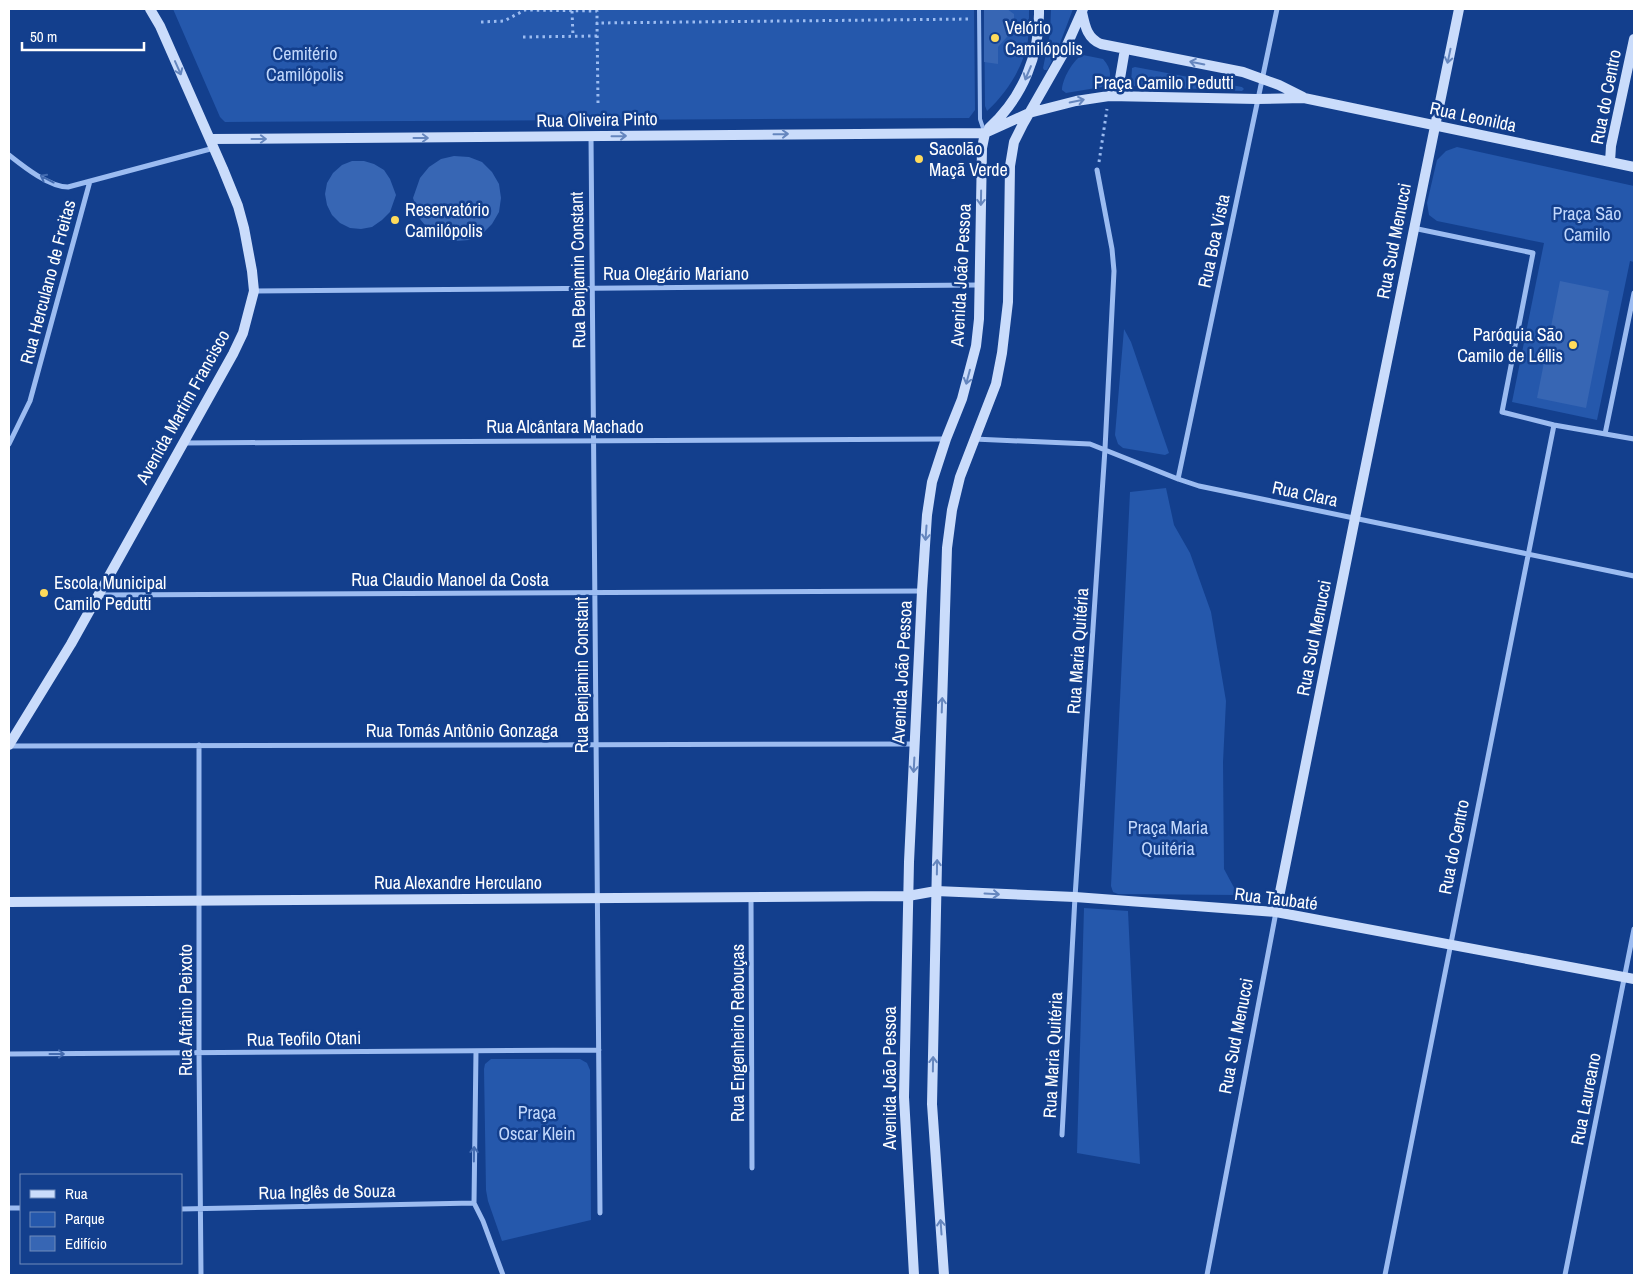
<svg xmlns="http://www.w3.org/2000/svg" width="1643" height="1284" viewBox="0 0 1643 1284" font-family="'Archivo Narrow',sans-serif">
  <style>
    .green { fill: #2558ac }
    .building { fill: #3766b4 }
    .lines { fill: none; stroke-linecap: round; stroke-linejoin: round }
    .path { stroke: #9cbcf1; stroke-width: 3; stroke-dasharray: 2.5 4; stroke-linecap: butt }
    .lane { stroke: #9cbcf1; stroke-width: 4 }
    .street { stroke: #9cbcf1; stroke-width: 5 }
    .secondary { stroke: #cadcfb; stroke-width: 10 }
    .oneway { stroke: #6586be }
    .oneway2 { stroke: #436bb0 }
    .poi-dot { fill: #ffdb5b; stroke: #133f8d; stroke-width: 2 }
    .labels { text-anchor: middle; stroke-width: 5; stroke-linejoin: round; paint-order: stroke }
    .poi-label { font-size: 18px; fill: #fff; stroke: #133f8d; text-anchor: start }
    .park-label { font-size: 18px; fill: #c2d8fc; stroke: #133f8d }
    .street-label { font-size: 18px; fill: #fff; stroke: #133f8d }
  </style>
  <rect width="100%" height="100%" fill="#133f8d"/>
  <path class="green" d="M 173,9 L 974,9 L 975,110 L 969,118 L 225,122 L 220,117 Z
    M 984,9 L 1029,9 C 1029,19 1029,30 1028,40 C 1024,66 1007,93 987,111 L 985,106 Z
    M 1051,9 L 1073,9 L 1057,51 L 1047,70 L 1044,70 L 1043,68 L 1050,34 Z
    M 1083,55 L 1103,59 C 1112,69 1113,79 1102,87 L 1066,93 L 1062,90 C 1062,80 1073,59 1083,55 Z
    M 1135,67 L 1242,87 L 1244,89 L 1242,91 L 1132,86 L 1131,84 L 1132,68 Z
    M 1457,147 L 1634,186 L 1634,262 L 1630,261 L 1597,420 L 1512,402 L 1544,243 L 1437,221 L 1429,215 L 1427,203 L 1437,160 L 1446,151 Z
    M 1124,329 L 1131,342 L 1169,453 L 1165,455 L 1123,448 L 1118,444 L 1115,435 Z
    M 1166,488 L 1174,525 L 1190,553 L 1211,612 L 1226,701 L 1223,762 L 1224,869 L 1238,895 L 1118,894 L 1113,892 L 1111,886 L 1130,492 Z
    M 1084,908 L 1128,911 L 1140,1164 L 1077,1153 Z
    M 491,1059 L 580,1059 L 587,1063 L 590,1070 L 591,1220 L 502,1241 L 488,1201 L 486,1190 L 484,1069 L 485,1064 Z"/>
  <path class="building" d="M 984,9 L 1007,9 L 1014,14 L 1014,29 L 998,47 L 998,64 L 984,62 Z
    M 454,156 L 469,157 L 482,162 L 492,172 L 499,184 L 501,198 L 499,212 L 492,224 L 482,234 L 469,240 L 455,241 L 441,238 L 429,230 L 420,219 L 413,198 L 420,178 L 429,167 L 441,159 Z
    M 352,161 L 364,161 L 374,164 L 384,170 L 390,179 L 396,195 L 390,212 L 382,220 L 372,227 L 361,229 L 350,228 L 340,223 L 332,215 L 327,205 L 325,194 L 327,183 L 333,173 L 342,165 Z
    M 1560,281 L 1609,291 L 1586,408 L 1537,398 Z"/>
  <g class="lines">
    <path class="path" d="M 572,11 L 573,36
      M 481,22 L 504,21 L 525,10 L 597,11 L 597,23
      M 523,37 L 597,36
      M 598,103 L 597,23 L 971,19
      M 1099,162 L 1107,109"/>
    <path class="lane" d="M 979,9 L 980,119 L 984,131"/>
    <path class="street" d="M 591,136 L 600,1213
      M 9,155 C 23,166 49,187 68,187 L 214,148
      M 1413,228 L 1533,253 L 1502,412 L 1554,425 L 1634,439
      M 254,291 L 979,285
      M 1605,434 L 1634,293
      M 974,439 L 1090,444 L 1178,479 L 1199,486 L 1634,576
      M 184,443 L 946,439
      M 9,444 L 30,401 L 90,181
      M 1178,479 L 1277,9
      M 99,595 L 922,591
      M 199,745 L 199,1053 L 201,1275
      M 9,746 L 915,744
      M 751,897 L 752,1168
      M 476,1051 L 474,1203 L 483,1221 L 503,1275
      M 9,1054 L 599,1050
      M 1062,1135 L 1075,897 L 1105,449 L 1114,271 L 1112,249 L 1097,170
      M 9,1208 L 21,1208
      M 181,1209 L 474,1203
      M 1207,1275 L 1276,912
      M 1385,1275 L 1554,425
      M 1565,1275 L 1634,929"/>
    <path class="secondary" d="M 1082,12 C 1085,26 1087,38 1101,44 L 1243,72 L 1279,85 L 1303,97
      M 1117,96 L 1125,49
      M 989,128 C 1023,97 1040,55 1039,9
      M 210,139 L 985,133 L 1029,113 L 1076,101 L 1109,96 L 1257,99 L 1304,98 L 1634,167
      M 1610,162 L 1611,146 L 1634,39
      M 9,745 L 71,644 L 233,354 L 243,333 L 254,291 L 252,271 L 244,228 L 238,206 L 223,169 L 160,26 L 150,9
      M 9,902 L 908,896 L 936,891 L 1075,897 L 1276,912 L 1634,979
      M 1276,912 L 1355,518 L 1459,9
      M 914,1275 L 904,1097 L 909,862 L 922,591 L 927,515 L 932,482 L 946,439 L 962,399 L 976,346 L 979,319 L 982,148 L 985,133
      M 944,1275 L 932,1104 L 937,863 L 947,548 L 952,510 L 960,477 L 996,384 L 1002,353 L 1008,302 L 1010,166 L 1014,142 L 1023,124 L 1063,54 L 1083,9"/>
  </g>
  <defs><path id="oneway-shaft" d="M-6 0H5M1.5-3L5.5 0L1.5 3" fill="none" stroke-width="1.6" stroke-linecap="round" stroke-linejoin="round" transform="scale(1.25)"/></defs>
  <g class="oneway">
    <use href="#oneway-shaft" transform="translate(1449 56) rotate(102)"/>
    <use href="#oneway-shaft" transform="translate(1197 63) rotate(-169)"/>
    <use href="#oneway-shaft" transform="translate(178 68) rotate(66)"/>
    <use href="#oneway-shaft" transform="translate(1028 73) rotate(113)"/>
    <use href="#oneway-shaft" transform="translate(1077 101) rotate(-12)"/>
    <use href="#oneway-shaft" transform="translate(781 134) rotate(-1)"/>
    <use href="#oneway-shaft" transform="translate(619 136) rotate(-1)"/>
    <use href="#oneway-shaft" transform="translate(421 138)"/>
    <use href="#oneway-shaft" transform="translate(259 139)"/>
    <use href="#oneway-shaft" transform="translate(981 198) rotate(91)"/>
    <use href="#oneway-shaft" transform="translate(968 377) rotate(105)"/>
    <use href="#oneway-shaft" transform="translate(926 533) rotate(94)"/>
    <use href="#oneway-shaft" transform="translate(942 705) rotate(-88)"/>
    <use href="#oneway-shaft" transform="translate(914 765) rotate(93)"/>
    <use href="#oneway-shaft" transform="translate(937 867) rotate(-89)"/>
    <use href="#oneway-shaft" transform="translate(992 894) rotate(3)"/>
    <use href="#oneway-shaft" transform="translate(933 1064) rotate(-89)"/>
    <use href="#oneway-shaft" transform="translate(941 1227) rotate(-94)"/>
  </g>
  <g class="oneway2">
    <use href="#oneway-shaft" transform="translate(47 179) rotate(-152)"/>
    <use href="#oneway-shaft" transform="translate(57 1054)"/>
    <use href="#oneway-shaft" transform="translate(474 1154) rotate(-89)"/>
  </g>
  <g class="poi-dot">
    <circle cx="995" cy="38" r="5"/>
    <circle cx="919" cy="159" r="5"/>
    <circle cx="395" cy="220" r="5"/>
    <circle cx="1573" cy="345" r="5"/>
    <circle cx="44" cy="593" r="5"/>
  </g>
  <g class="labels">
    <g class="poi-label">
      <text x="1005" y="34">Velório<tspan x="1005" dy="21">Camilópolis</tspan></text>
      <text x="929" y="155">Sacolão<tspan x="929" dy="21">Maçã Verde</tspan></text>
      <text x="405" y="216">Reservatório<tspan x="405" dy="21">Camilópolis</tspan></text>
      <text x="1563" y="341" text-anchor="end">Paróquia São<tspan x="1563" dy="21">Camilo de Léllis</tspan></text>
      <text x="54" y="589">Escola Municipal<tspan x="54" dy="21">Camilo Pedutti</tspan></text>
    </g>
    <g class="park-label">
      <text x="305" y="60">Cemitério<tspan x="305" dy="21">Camilópolis</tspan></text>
      <text x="1587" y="220">Praça São<tspan x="1587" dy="21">Camilo</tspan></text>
      <text x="1168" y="834">Praça Maria<tspan x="1168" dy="21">Quitéria</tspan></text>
      <text x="537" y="1119">Praça<tspan x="537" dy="21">Oscar Klein</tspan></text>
    </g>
    <g class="street-label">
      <text x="1164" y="89">Praça Camilo Pedutti</text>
      <text transform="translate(1606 97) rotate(-79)" y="6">Rua do Centro</text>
      <text transform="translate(1473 117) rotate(12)" y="6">Rua Leonilda</text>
      <text transform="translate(597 120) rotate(-1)" y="6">Rua Oliveira Pinto</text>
      <text transform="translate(1214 241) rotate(-78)" y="6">Rua Boa Vista</text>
      <text transform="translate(1394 241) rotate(-79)" y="6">Rua Sud Menucci</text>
      <text transform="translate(578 270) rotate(-91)" y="6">Rua Benjamin Constant</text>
      <text x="676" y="280">Rua Olegário Mariano</text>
      <text transform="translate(961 275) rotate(-87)" y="6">Avenida João Pessoa</text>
      <text transform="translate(48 282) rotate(-75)" y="6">Rua Herculano de Freitas</text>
      <text transform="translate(183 407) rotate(-61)" y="6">Avenida Martim Francisco</text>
      <text x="565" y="433">Rua Alcântara Machado</text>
      <text transform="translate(1305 494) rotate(12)" y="6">Rua Clara</text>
      <text x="450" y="586">Rua Claudio Manoel da Costa</text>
      <text transform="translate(1314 638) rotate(-79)" y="6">Rua Sud Menucci</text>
      <text transform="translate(1078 651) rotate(-86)" y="6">Rua Maria Quitéria</text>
      <text transform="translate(902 672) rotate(-87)" y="6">Avenida João Pessoa</text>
      <text transform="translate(582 675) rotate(-90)" y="6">Rua Benjamin Constant</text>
      <text x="462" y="737">Rua Tomás Antônio Gonzaga</text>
      <text transform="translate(1454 847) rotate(-79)" y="6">Rua do Centro</text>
      <text x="458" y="889">Rua Alexandre Herculano</text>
      <text transform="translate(1276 899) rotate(7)" y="6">Rua Taubaté</text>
      <text transform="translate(186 1010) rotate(-90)" y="6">Rua Afrânio Peixoto</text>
      <text transform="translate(738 1033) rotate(-90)" y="6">Rua Engenheiro Rebouças</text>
      <text transform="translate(1236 1036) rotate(-79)" y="6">Rua Sud Menucci</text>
      <text transform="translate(304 1039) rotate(-1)" y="6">Rua Teofilo Otani</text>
      <text transform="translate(1053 1055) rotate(-87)" y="6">Rua Maria Quitéria</text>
      <text transform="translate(890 1078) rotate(-90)" y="6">Avenida João Pessoa</text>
      <text transform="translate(1586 1099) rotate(-79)" y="6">Rua Laureano</text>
      <text transform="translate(327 1192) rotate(-1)" y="6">Rua Inglês de Souza</text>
    </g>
  </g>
  <rect width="1643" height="1284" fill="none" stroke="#ffffff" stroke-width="20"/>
  <rect x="20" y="1174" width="162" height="90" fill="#133f8d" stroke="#718cbb"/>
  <rect x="30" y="1190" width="25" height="8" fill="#cadcfb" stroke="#718cbb"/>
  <text x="65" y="1199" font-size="15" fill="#ffffff">Rua</text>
  <rect x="30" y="1212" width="25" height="15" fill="#2558ac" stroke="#718cbb"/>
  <text x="65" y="1224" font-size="15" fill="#ffffff">Parque</text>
  <rect x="30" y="1236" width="25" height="15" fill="#3766b4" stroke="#718cbb"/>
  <text x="65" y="1249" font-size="15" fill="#ffffff">Edifício</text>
  <path d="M22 42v8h122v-8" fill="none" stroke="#ffffff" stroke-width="2.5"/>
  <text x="30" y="42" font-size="15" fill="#ffffff" stroke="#133f8d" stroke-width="4" paint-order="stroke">50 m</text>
</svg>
